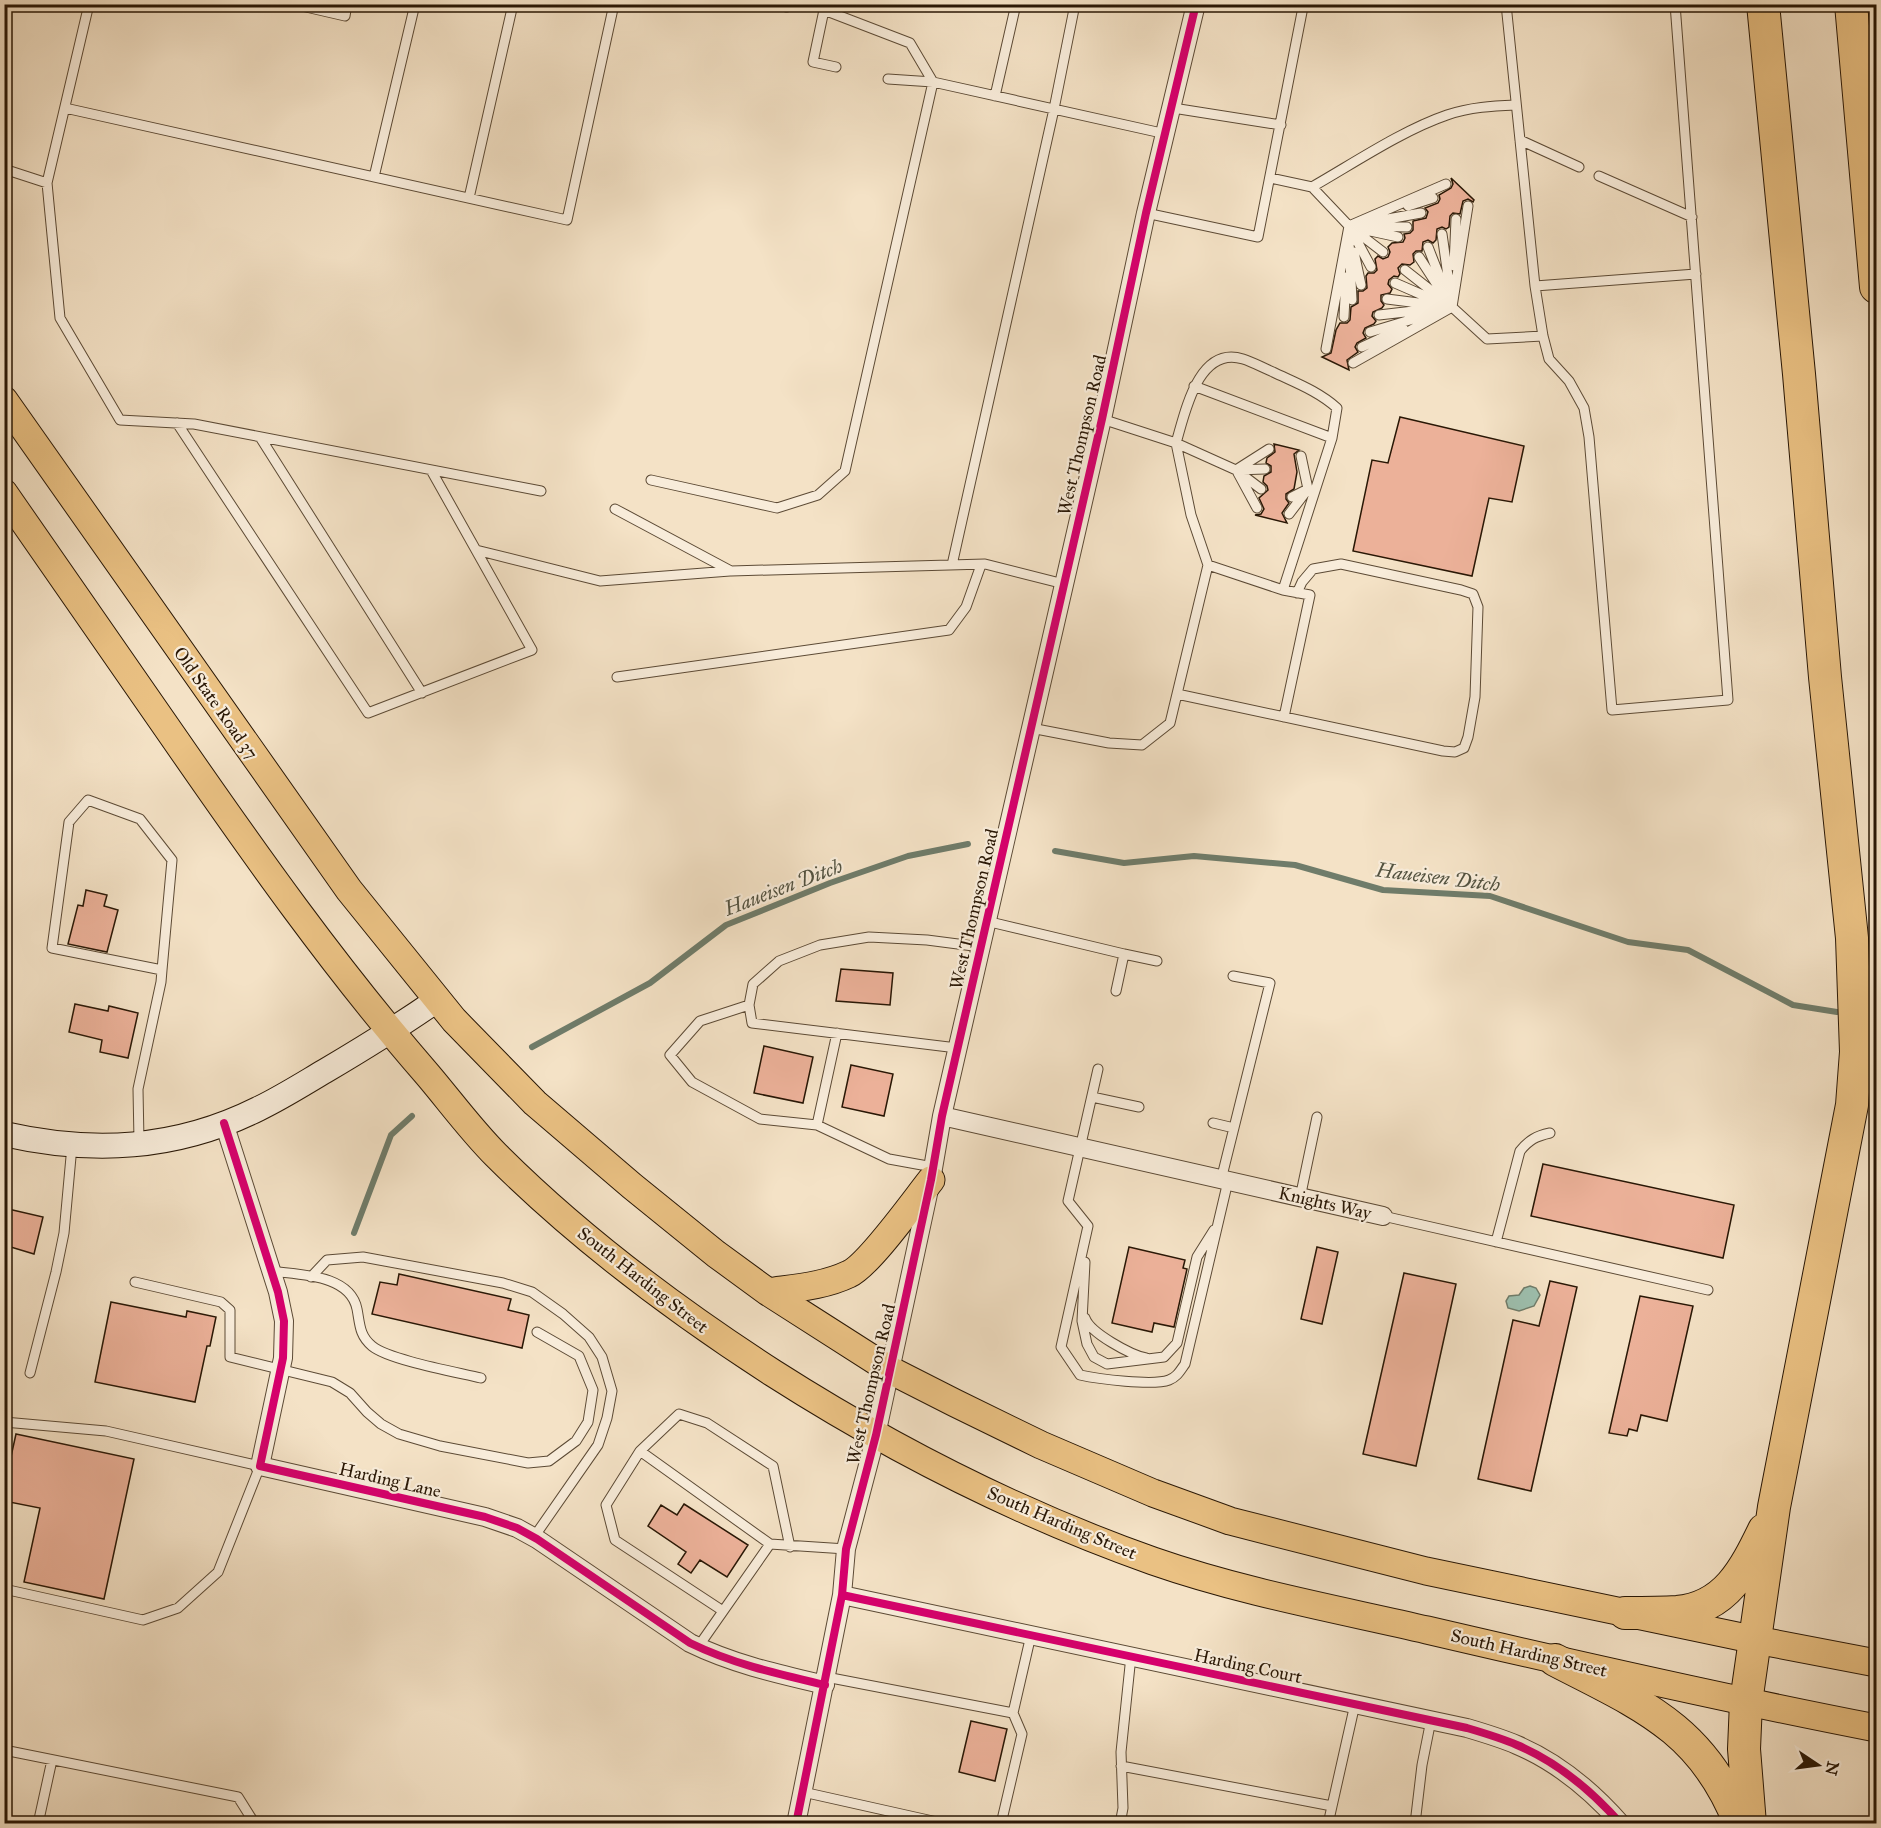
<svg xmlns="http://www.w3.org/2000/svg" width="1881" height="1828" viewBox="0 0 1881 1828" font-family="'IM FELL Great Primer',serif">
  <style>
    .water { fill: #9dbfae; stroke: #6f7c6a; stroke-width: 1.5 }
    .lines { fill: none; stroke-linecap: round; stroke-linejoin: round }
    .stream { stroke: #6f7c6a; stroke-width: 6 }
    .building { fill: #ecb199; stroke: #291705; stroke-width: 1.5 }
    .lane-casing { stroke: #5c4a35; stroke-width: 11 }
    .street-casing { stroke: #5c4a35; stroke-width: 20 }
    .secondary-casing { stroke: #291705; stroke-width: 26 }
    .primary-casing { stroke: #291705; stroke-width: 29 }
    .highway-casing { stroke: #291705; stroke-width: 34 }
    .lane { stroke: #f8ecda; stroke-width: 9 }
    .street { stroke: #f8ecda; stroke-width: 18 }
    .secondary { stroke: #f8ecda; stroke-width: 24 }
    .primary { stroke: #eac183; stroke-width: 27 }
    .highway { stroke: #eac183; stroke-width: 32 }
    .cycleway-casing { stroke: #f8ecda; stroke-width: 11 }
    .cycleway { stroke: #d6006c; stroke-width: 8 }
    .labels { text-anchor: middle; stroke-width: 4.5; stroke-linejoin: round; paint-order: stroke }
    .street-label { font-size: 18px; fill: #291705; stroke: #f8ecda }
    .water-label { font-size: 20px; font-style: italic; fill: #525240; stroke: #f8ecda }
  </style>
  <rect width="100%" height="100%" fill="#f4e2c6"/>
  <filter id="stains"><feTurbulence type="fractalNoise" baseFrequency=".00333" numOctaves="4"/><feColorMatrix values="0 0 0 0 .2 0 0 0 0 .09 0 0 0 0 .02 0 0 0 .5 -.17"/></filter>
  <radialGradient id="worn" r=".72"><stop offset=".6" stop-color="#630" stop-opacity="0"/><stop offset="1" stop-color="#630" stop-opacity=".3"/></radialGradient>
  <path class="water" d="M 1530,1286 L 1536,1288 L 1540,1295 L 1534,1306 L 1519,1311 L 1508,1308 L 1506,1301 L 1509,1296 L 1519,1295 L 1524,1288 Z"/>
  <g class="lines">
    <path class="stream" d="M 1055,851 L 1124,863 L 1194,856 L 1295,865 L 1383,890 L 1490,896 L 1628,942 L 1688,950 L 1793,1005 L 1837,1012
      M 532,1047 L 650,983 L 726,925 L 830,883 L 908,856 L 968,844
      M 354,1233 L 391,1135 L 412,1116"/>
  </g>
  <path class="building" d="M 1451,178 L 1474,200 L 1473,202 L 1468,199 L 1463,201 L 1460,214 L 1453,213 L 1450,216 L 1449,227 L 1446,229 L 1442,227 L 1437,229 L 1436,240 L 1433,243 L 1428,240 L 1423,242 L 1422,251 L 1416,251 L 1413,254 L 1414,262 L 1410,265 L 1402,264 L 1398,268 L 1400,274 L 1398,277 L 1394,276 L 1389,280 L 1388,284 L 1392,289 L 1390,293 L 1381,295 L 1381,301 L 1384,305 L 1382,308 L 1373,312 L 1372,316 L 1376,321 L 1374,324 L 1365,328 L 1363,333 L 1366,338 L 1357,343 L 1355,347 L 1358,352 L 1347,360 L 1349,370 L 1322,357 L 1331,353 L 1336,330 L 1340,323 L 1347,323 L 1350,320 L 1351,307 L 1358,303 L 1358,291 L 1363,291 L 1367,288 L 1366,276 L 1368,273 L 1374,273 L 1377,270 L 1375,259 L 1378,256 L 1383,259 L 1388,257 L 1390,252 L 1388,247 L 1392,243 L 1403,242 L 1405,238 L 1404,234 L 1410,233 L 1413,230 L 1413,221 L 1426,218 L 1428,212 L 1425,208 L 1438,203 L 1440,199 L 1439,195 L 1451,188 L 1453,184 Z
    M 1400,417 L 1524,446 L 1512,502 L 1489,498 L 1472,576 L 1353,551 L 1372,460 L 1388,463 Z
    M 1274,444 L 1299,450 L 1294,454 L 1297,472 L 1294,489 L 1286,494 L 1286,499 L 1289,503 L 1282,513 L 1287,523 L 1255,515 L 1261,514 L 1264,509 L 1259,498 L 1268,490 L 1267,486 L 1263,482 L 1264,476 L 1271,472 L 1271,466 L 1266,463 L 1267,458 L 1275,452 Z
    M 86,890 L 107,895 L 104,906 L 118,910 L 107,952 L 68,944 L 78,905 L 83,906 Z
    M 841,969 L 893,973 L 890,1005 L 836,1001 Z
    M 75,1004 L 108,1011 L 109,1006 L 138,1013 L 128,1058 L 100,1052 L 102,1040 L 69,1032 Z
    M 764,1046 L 813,1057 L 803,1103 L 754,1093 Z
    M 851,1065 L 893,1074 L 884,1116 L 842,1107 Z
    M 1543,1164 L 1734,1205 L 1723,1258 L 1531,1216 Z
    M 4,1208 L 43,1217 L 34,1254 L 4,1245 Z
    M 1129,1247 L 1185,1260 L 1183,1268 L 1187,1269 L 1174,1327 L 1154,1323 L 1152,1332 L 1112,1323 Z
    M 1317,1247 L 1338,1252 L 1322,1324 L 1301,1319 Z
    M 1404,1273 L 1456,1284 L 1416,1466 L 1363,1454 Z
    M 399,1274 L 511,1299 L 508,1310 L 529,1315 L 522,1348 L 372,1314 L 380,1282 L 397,1285 Z
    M 1550,1281 L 1577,1287 L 1531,1491 L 1478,1479 L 1513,1320 L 1539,1326 Z
    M 1640,1296 L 1693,1306 L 1667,1421 L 1641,1415 L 1637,1431 L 1629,1429 L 1627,1436 L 1609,1433 Z
    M 111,1302 L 186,1317 L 187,1311 L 216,1317 L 210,1346 L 207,1346 L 195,1402 L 95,1382 Z
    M 16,1434 L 134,1459 L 104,1599 L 24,1582 L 40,1508 L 4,1501 L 4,1488 Z
    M 684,1504 L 748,1545 L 727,1577 L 700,1560 L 691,1573 L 678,1564 L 686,1552 L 648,1526 L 661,1505 L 677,1515 Z
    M 971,1721 L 1007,1729 L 995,1781 L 959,1772 Z"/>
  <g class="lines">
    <g class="lane-casing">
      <path id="lane" d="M 89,4 L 47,183 L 60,318 L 120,420 L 194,424 L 541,491
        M 293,4 L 345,16 L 347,4
        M 773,4 L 787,7
        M 1273,4 L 1303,7
        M 1506,4 L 1535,286 L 1543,336 L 1549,359 L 1569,381 L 1584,408 L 1589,437 L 1612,710 L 1728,700 L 1675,4
        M 836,67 L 813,62 L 824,10 L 910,43 L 933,82 L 888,79
        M 995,96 L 1016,4
        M 65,108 L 567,220 L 614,4
        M 1173,108 L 1281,125
        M 1520,140 L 1579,167
        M 4,169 L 47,183
        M 1599,176 L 1692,217
        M 374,177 L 415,4
        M 1270,178 L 1312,187 C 1354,163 1403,130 1447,115 C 1470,107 1493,106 1516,105
        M 1312,187 L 1349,226 L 1326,349
        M 469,198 L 513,4
        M 1408,206 L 1433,198
        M 1146,213 L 1258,237 L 1303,7 L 1306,4
        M 1421,213 L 1349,226 L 1446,184
        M 1349,226 L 1371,267
        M 1369,226 L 1407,227
        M 1352,227 L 1398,237
        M 1353,229 L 1383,252
        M 1442,234 L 1451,297
        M 1349,242 L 1352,300
        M 1428,247 L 1444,288
        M 1354,252 L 1361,285
        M 1419,257 L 1447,300
        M 1454,266 L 1456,219
        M 1405,270 L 1452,307 L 1487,339 L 1543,336
        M 1395,283 L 1441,303
        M 1535,286 L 1696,274
        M 1387,299 L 1434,305
        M 1379,315 L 1448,307
        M 1344,317 L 1346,277
        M 1370,332 L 1430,314
        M 1362,347 L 1403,328
        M 1353,363 L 1452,307 L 1468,206
        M 1194,386 L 1332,438
        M 177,423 L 368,713 L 532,650 L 431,470
        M 260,437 L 422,693
        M 1269,449 L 1236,470 L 1176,443 C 1185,413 1198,345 1243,359 C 1253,362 1263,368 1273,372 C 1296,383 1318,391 1337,408 L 1332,438 L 1283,590
        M 1238,473 L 1257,508
        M 651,480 L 777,508 L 818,495 L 845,471 L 933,82 L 1166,134
        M 1261,489 L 1236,470 L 1265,469
        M 1292,497 L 1306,490
        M 615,509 L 731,571 L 985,564 L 1064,584
        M 1289,514 L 1308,489 L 1301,456
        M 476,550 L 600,581 L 730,571
        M 952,565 L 1054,109 L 1075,4
        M 1208,565 L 1283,590 L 1310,595 L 1284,717
        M 617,677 L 949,630 L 966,607 L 981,565
        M 1177,694 L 1443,751 L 1455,752 L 1464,748 L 1468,737 L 1475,697 L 1478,607 L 1473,594 L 1461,590 L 1341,564 L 1313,569 L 1302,582 L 1297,593
        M 1031,728 L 1109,743 L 1142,745 L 1170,723 L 1208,565 L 1191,515 L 1176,443 L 1102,419
        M 986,921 L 1124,954 L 1116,991
        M 1124,954 L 1157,961
        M 749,1005 L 700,1021 L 670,1055 L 692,1082 L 760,1119 L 817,1125
        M 837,1033 L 817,1125 L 889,1159 L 933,1167
        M 957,1048 L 752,1023 L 749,1005 L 753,984 L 779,961 L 820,945 L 869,937 L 927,940 L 981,947
        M 1098,1069 L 1068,1201 L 1088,1226 L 1061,1347 L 1080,1375 C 1098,1379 1153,1386 1169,1380 C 1177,1377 1180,1371 1185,1364 L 1228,1181
        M 1092,1097 L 1139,1107
        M 1213,1123 L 1234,1128
        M 139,1141 L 138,1089 L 161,982 L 162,970 L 172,860 L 140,819 L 88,800 L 69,822 L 52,948 L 162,970
        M 1221,1180 L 1270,983 L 1233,976
        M 1300,1198 L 1317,1117
        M 1383,1216 L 1708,1290
        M 1496,1242 L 1520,1151 C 1529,1140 1536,1136 1550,1133
        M 1085,1262 L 1082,1321 L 1087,1344 L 1094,1357 L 1107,1364 L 1164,1357 L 1177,1343 L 1197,1257 L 1214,1230
        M 271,1271 C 299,1275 350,1274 357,1309 C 360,1324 359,1335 372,1346 C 389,1360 456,1372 481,1378
        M 311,1277 L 327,1260 L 363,1257 L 503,1283 L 532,1292 L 563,1314 L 589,1337 L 602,1357 L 612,1391 L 607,1418 L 598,1445 L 534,1537
        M 135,1282 L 221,1302 L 230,1310 L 230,1357 L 332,1382 L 350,1393 L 367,1412 L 381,1424 L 399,1434 L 440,1446 L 528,1463 L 549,1461 L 576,1441 L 588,1422 L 593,1390 L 579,1356 L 537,1332
        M 1085,1318 C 1090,1333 1131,1355 1146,1358
        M 30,1373 L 56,1272 L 64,1233 L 72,1146
        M 4,1422 L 106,1431 L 260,1466 L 218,1572 L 178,1608 L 143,1620 L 4,1589
        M 640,1451 L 679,1414 L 707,1423 L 773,1466 L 790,1547
        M 723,1611 L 615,1540 L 606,1505 L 640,1451 L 770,1544
        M 698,1647 L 770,1544 L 846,1549
        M 826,1677 L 1013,1713 L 1031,1635
        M 4,1750 L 238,1797 L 255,1824
        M 1121,1766 L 1332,1806
        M 803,1792 L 946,1824
        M 38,1824 L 52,1760
        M 1001,1824 L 1022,1734 L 1013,1713
        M 1120,1824 L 1123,1808 L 1121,1752 L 1131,1656
        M 1328,1824 L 1355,1704
        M 1415,1824 L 1422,1765 L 1431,1720"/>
    </g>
    <g class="street-casing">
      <path id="street" d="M 942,1116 L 1383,1216
        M 224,1123 L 278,1292 L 284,1321 L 283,1358 L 260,1466 L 485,1517 L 517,1528 L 537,1539 L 690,1643 C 733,1664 778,1674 825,1685
        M 842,1595 L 1467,1728 C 1484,1733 1501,1738 1517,1745 C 1557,1762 1592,1791 1621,1824
        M 796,1824 L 842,1595 L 846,1549 L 876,1435 L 931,1180 L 942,1116 L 1102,419 L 1146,213 L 1196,4"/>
    </g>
    <g class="secondary-casing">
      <path id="secondary" d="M 4,1134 C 92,1154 176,1150 258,1109 C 281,1098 303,1084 325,1071 C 364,1048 401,1025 437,1000"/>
    </g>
    <g class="primary-casing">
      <path id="primary" d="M 4,400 L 349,890 L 454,1020 L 535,1103 L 632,1186 L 716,1254 L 768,1292 L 890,1370 L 955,1403 L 1041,1445 L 1153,1493 L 1230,1521 L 1426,1571 L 1756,1640 L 1876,1663
        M 4,493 C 60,574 116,655 172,735 C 253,852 334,967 427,1074 C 450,1101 471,1130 496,1155 C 580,1239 674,1309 773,1373 C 892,1449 1020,1514 1153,1561 C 1242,1592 1336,1609 1427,1630 C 1577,1665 1726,1699 1876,1728
        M 768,1292 C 795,1288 824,1286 849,1274 C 869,1265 915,1200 931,1180"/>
    </g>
    <g class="highway-casing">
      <path id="highway" d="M 1851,4 L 1876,287
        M 1625,1613 C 1642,1613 1660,1613 1677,1612 C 1726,1608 1745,1569 1764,1530
        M 1555,1660 C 1640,1704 1703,1728 1740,1824
        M 1750,1824 L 1744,1749 L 1746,1702 L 1774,1507 L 1852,1105 L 1856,1052 L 1852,938 L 1825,677 L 1799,374 L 1763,4"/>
    </g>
    <use href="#lane" class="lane"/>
    <use href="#street" class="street"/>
    <use href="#secondary" class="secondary"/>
    <use href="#primary" class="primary"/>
    <use href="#highway" class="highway"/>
    <g class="cycleway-casing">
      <path id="cycleway" d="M 224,1123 L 278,1292 L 284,1321 L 283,1358 L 260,1466 L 485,1517 L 517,1528 L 537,1539 L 690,1643 C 733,1664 778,1674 825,1685
        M 842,1595 L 1467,1728 C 1484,1733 1501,1738 1517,1745 C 1557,1762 1592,1791 1621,1824
        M 796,1824 L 842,1595 L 846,1549 L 876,1435 L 931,1180 L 942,1116 L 1102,419 L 1146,213 L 1196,4"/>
    </g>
    <use href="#cycleway" class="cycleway"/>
  </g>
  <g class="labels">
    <g class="street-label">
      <text transform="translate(1082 435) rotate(-77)" y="6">West Thompson Road</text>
      <text transform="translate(216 703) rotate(55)" y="6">Old State Road 37</text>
      <text transform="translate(974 909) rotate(-77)" y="6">West Thompson Road</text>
      <text transform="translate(1325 1203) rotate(13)" y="6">Knights Way</text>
      <text transform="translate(643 1280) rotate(38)" y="6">South Harding Street</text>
      <text transform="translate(871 1384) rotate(-77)" y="6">West Thompson Road</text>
      <text transform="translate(390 1480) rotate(13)" y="6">Harding Lane</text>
      <text transform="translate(1062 1523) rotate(23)" y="6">South Harding Street</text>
      <text transform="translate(1529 1653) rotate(13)" y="6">South Harding Street</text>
      <text transform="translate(1248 1666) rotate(12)" y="6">Harding Court</text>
    </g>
    <g class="water-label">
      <text transform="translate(1438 877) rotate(7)" y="7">Haueisen Ditch</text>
      <text transform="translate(783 887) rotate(-21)" y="7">Haueisen Ditch</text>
    </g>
  </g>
  <rect width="1881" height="1828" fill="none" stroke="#f4e2c6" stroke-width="24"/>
  <rect x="6" y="6" width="1869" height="1816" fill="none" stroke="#291705" stroke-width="3"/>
  <rect x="12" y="12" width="1857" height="1804" fill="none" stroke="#291705" stroke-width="1.5"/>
  <g transform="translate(1818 1765) rotate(103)" stroke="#f8ecda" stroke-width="4.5" paint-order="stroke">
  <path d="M0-4.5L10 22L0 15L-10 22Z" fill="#291705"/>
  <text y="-9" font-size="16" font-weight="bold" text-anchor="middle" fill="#291705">N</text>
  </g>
  <rect width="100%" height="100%" filter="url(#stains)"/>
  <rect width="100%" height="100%" fill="url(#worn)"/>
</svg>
